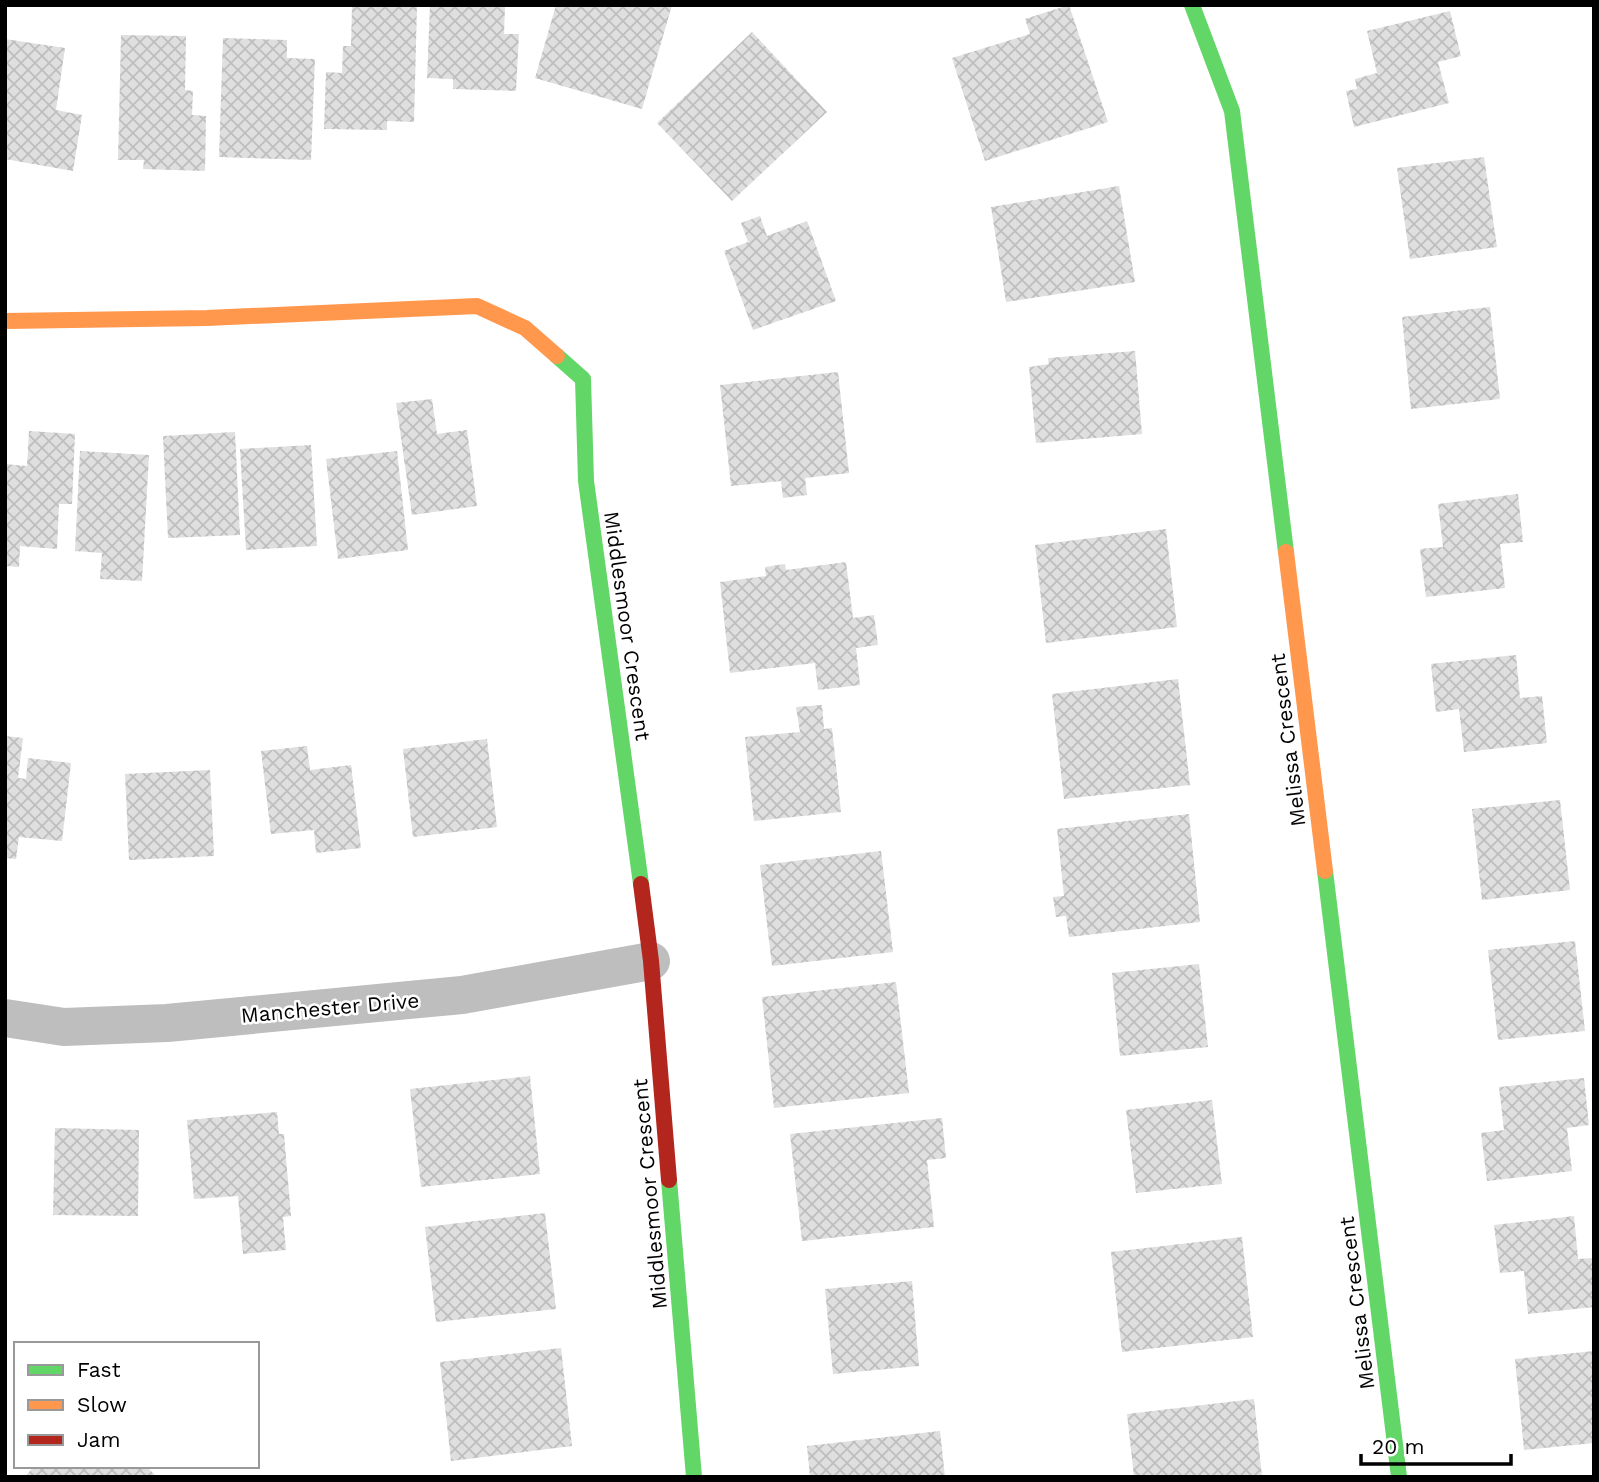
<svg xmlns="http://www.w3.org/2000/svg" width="1599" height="1482" viewBox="0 0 1599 1482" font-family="'Work Sans',sans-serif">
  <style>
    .building { fill: url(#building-cross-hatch) }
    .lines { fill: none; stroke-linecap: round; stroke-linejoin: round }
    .street { stroke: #bebebe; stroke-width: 38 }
    .fast { stroke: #63d668; stroke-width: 16 }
    .slow { stroke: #ff974d; stroke-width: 16 }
    .jam { stroke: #b3261e; stroke-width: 16 }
    .labels { text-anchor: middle; stroke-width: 5; stroke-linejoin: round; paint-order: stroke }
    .street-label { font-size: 21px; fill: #000; stroke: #fff }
  </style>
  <defs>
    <pattern id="building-cross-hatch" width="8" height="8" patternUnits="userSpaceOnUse" patternTransform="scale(1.75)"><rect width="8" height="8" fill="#dfdfdf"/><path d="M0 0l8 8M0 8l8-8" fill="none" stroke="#bebebe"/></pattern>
  </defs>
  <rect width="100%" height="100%" fill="#fff"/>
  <path class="building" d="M 352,5 L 417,5 L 414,122 L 387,121 L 387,130 L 324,129 L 326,72 L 342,73 L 343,46 L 351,46 Z
    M 430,5 L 497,5 L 497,7 L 505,7 L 504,34 L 519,34 L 516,91 L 453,89 L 453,79 L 427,78 Z
    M 556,5 L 672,5 L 642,109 L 535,78 Z
    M 1069,5 L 1108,122 L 985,161 L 952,58 L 1030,34 L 1025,19 Z
    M 1450,11 L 1461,56 L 1438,62 L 1449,103 L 1354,127 L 1346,91 L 1357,89 L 1355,79 L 1377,73 L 1367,31 Z
    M 752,32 L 827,112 L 732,201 L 657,123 Z
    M 121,35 L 186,36 L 185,90 L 193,91 L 192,115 L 206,116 L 205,171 L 143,169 L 144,160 L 118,160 Z
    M 223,38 L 287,40 L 287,58 L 315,59 L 311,160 L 219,157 Z
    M 5,39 L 65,48 L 56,110 L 82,115 L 73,171 L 5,159 Z
    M 1484,157 L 1497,247 L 1410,259 L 1397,168 Z
    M 1119,186 L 1135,282 L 1006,302 L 991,207 Z
    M 760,216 L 767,236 L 807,221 L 836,301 L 753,330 L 724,251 L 748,242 L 741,223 Z
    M 1490,307 L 1500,399 L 1411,409 L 1402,317 Z
    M 1135,351 L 1142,434 L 1036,443 L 1029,367 L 1049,364 L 1048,358 Z
    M 838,372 L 849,473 L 805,478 L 807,495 L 783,498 L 781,481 L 731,486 L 720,385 Z
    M 432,399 L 437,434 L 467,430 L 477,506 L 412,515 L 396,403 Z
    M 29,431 L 75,434 L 72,504 L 59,504 L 57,549 L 20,546 L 19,567 L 5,566 L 5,464 L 27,466 Z
    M 235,432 L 240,535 L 168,538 L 163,436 Z
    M 311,445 L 317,546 L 246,550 L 240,449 Z
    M 80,451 L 149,455 L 142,581 L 100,579 L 102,553 L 75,551 Z
    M 397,451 L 408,550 L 338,559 L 326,459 Z
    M 1518,494 L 1523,542 L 1500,544 L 1505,588 L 1426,597 L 1420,549 L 1443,547 L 1438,504 Z
    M 1166,529 L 1177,627 L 1046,643 L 1035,545 Z
    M 846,562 L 853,618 L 874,615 L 878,645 L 856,648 L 860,685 L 818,690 L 815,663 L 730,673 L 720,582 L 766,576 L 765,567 L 785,564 L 786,570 Z
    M 1516,655 L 1520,698 L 1542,696 L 1547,743 L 1464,752 L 1459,709 L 1436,712 L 1431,664 Z
    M 1178,679 L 1190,785 L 1064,799 L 1052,694 Z
    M 822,705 L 824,729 L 832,728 L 841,812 L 754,821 L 745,737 L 800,732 L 796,707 Z
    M 5,736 L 23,738 L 18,778 L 26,779 L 28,758 L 71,763 L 62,841 L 19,837 L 16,859 L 5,858 Z
    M 487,739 L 497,827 L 413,837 L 403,749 Z
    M 307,746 L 310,770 L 351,765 L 361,848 L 316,853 L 314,830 L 271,834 L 261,751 Z
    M 210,770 L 214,856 L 129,860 L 125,774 Z
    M 1560,800 L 1570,890 L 1482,900 L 1472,809 Z
    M 1189,814 L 1200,922 L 1069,937 L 1066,916 L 1056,917 L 1053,897 L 1064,896 L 1057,829 Z
    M 881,851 L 893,952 L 772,966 L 760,865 Z
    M 1575,941 L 1585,1031 L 1498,1040 L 1488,950 Z
    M 1199,964 L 1208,1047 L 1120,1056 L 1112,973 Z
    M 896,982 L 909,1093 L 774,1108 L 762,997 Z
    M 530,1076 L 540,1174 L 421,1187 L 410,1089 Z
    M 1584,1078 L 1589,1125 L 1567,1128 L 1572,1171 L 1487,1181 L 1481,1133 L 1504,1130 L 1499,1087 Z
    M 1212,1100 L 1222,1184 L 1136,1193 L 1126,1110 Z
    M 277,1112 L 279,1134 L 284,1134 L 291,1216 L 283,1217 L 286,1250 L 243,1254 L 238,1196 L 194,1199 L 187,1120 Z
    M 942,1118 L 946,1158 L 927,1160 L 934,1227 L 802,1241 L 790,1134 Z
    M 55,1128 L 139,1130 L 138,1216 L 53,1215 Z
    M 545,1213 L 556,1309 L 436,1322 L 425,1227 Z
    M 1574,1216 L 1578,1259 L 1594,1258 L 1594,1307 L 1528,1314 L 1524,1271 L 1500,1273 L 1494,1225 Z
    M 1242,1237 L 1253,1337 L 1122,1352 L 1111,1252 Z
    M 912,1281 L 919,1366 L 833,1374 L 825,1289 Z
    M 561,1348 L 572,1446 L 451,1461 L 440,1362 Z
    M 1594,1351 L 1594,1443 L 1524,1450 L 1515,1359 Z
    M 1254,1399 L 1262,1477 L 1134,1477 L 1127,1414 Z
    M 940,1431 L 945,1477 L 810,1477 L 807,1446 Z
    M 34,1466 L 146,1466 L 157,1477 L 25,1477 Z"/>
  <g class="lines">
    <path class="street" d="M 5,1018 L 64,1027 L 167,1023 L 462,995 L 651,961"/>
    <path class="fast" d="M 1192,5 L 1232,111 L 1286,552
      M 557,356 L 583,379 L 586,481 L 641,884
      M 1325,871 L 1399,1477
      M 669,1180 L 694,1477"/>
    <path class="slow" d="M 5,321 L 207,318 L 477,306 L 525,328 L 557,356
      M 1286,552 L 1325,871"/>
    <path class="jam" d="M 641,884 L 651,961 L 669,1180"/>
  </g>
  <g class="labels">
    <g class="street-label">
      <text transform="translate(627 626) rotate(82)" y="7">Middlesmoor Crescent</text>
      <text transform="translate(1288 740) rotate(-97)" y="7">Melissa Crescent</text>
      <text transform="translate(330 1008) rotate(-5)" y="7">Manchester Drive</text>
      <text transform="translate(650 1194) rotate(-95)" y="7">Middlesmoor Crescent</text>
      <text transform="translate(1357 1303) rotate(-97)" y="7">Melissa Crescent</text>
    </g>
  </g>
  <rect width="1599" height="1482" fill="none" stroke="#000000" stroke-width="14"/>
  <rect x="14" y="1342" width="245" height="126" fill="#ffffff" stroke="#999999" stroke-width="2"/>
  <rect x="28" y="1365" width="35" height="10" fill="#63d668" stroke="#999999" stroke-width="2"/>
  <text x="77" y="1377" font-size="21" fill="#000000">Fast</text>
  <rect x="28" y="1400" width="35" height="10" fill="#ff974d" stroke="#999999" stroke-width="2"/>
  <text x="77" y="1412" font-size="21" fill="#000000">Slow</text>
  <rect x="28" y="1435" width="35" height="10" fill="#b3261e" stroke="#999999" stroke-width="2"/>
  <text x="77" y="1447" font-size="21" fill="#000000">Jam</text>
  <path d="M1361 1454v10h150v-10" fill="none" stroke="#000000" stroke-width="3.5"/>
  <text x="1372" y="1454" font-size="21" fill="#000000" stroke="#ffffff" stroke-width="5" paint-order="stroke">20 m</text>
</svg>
